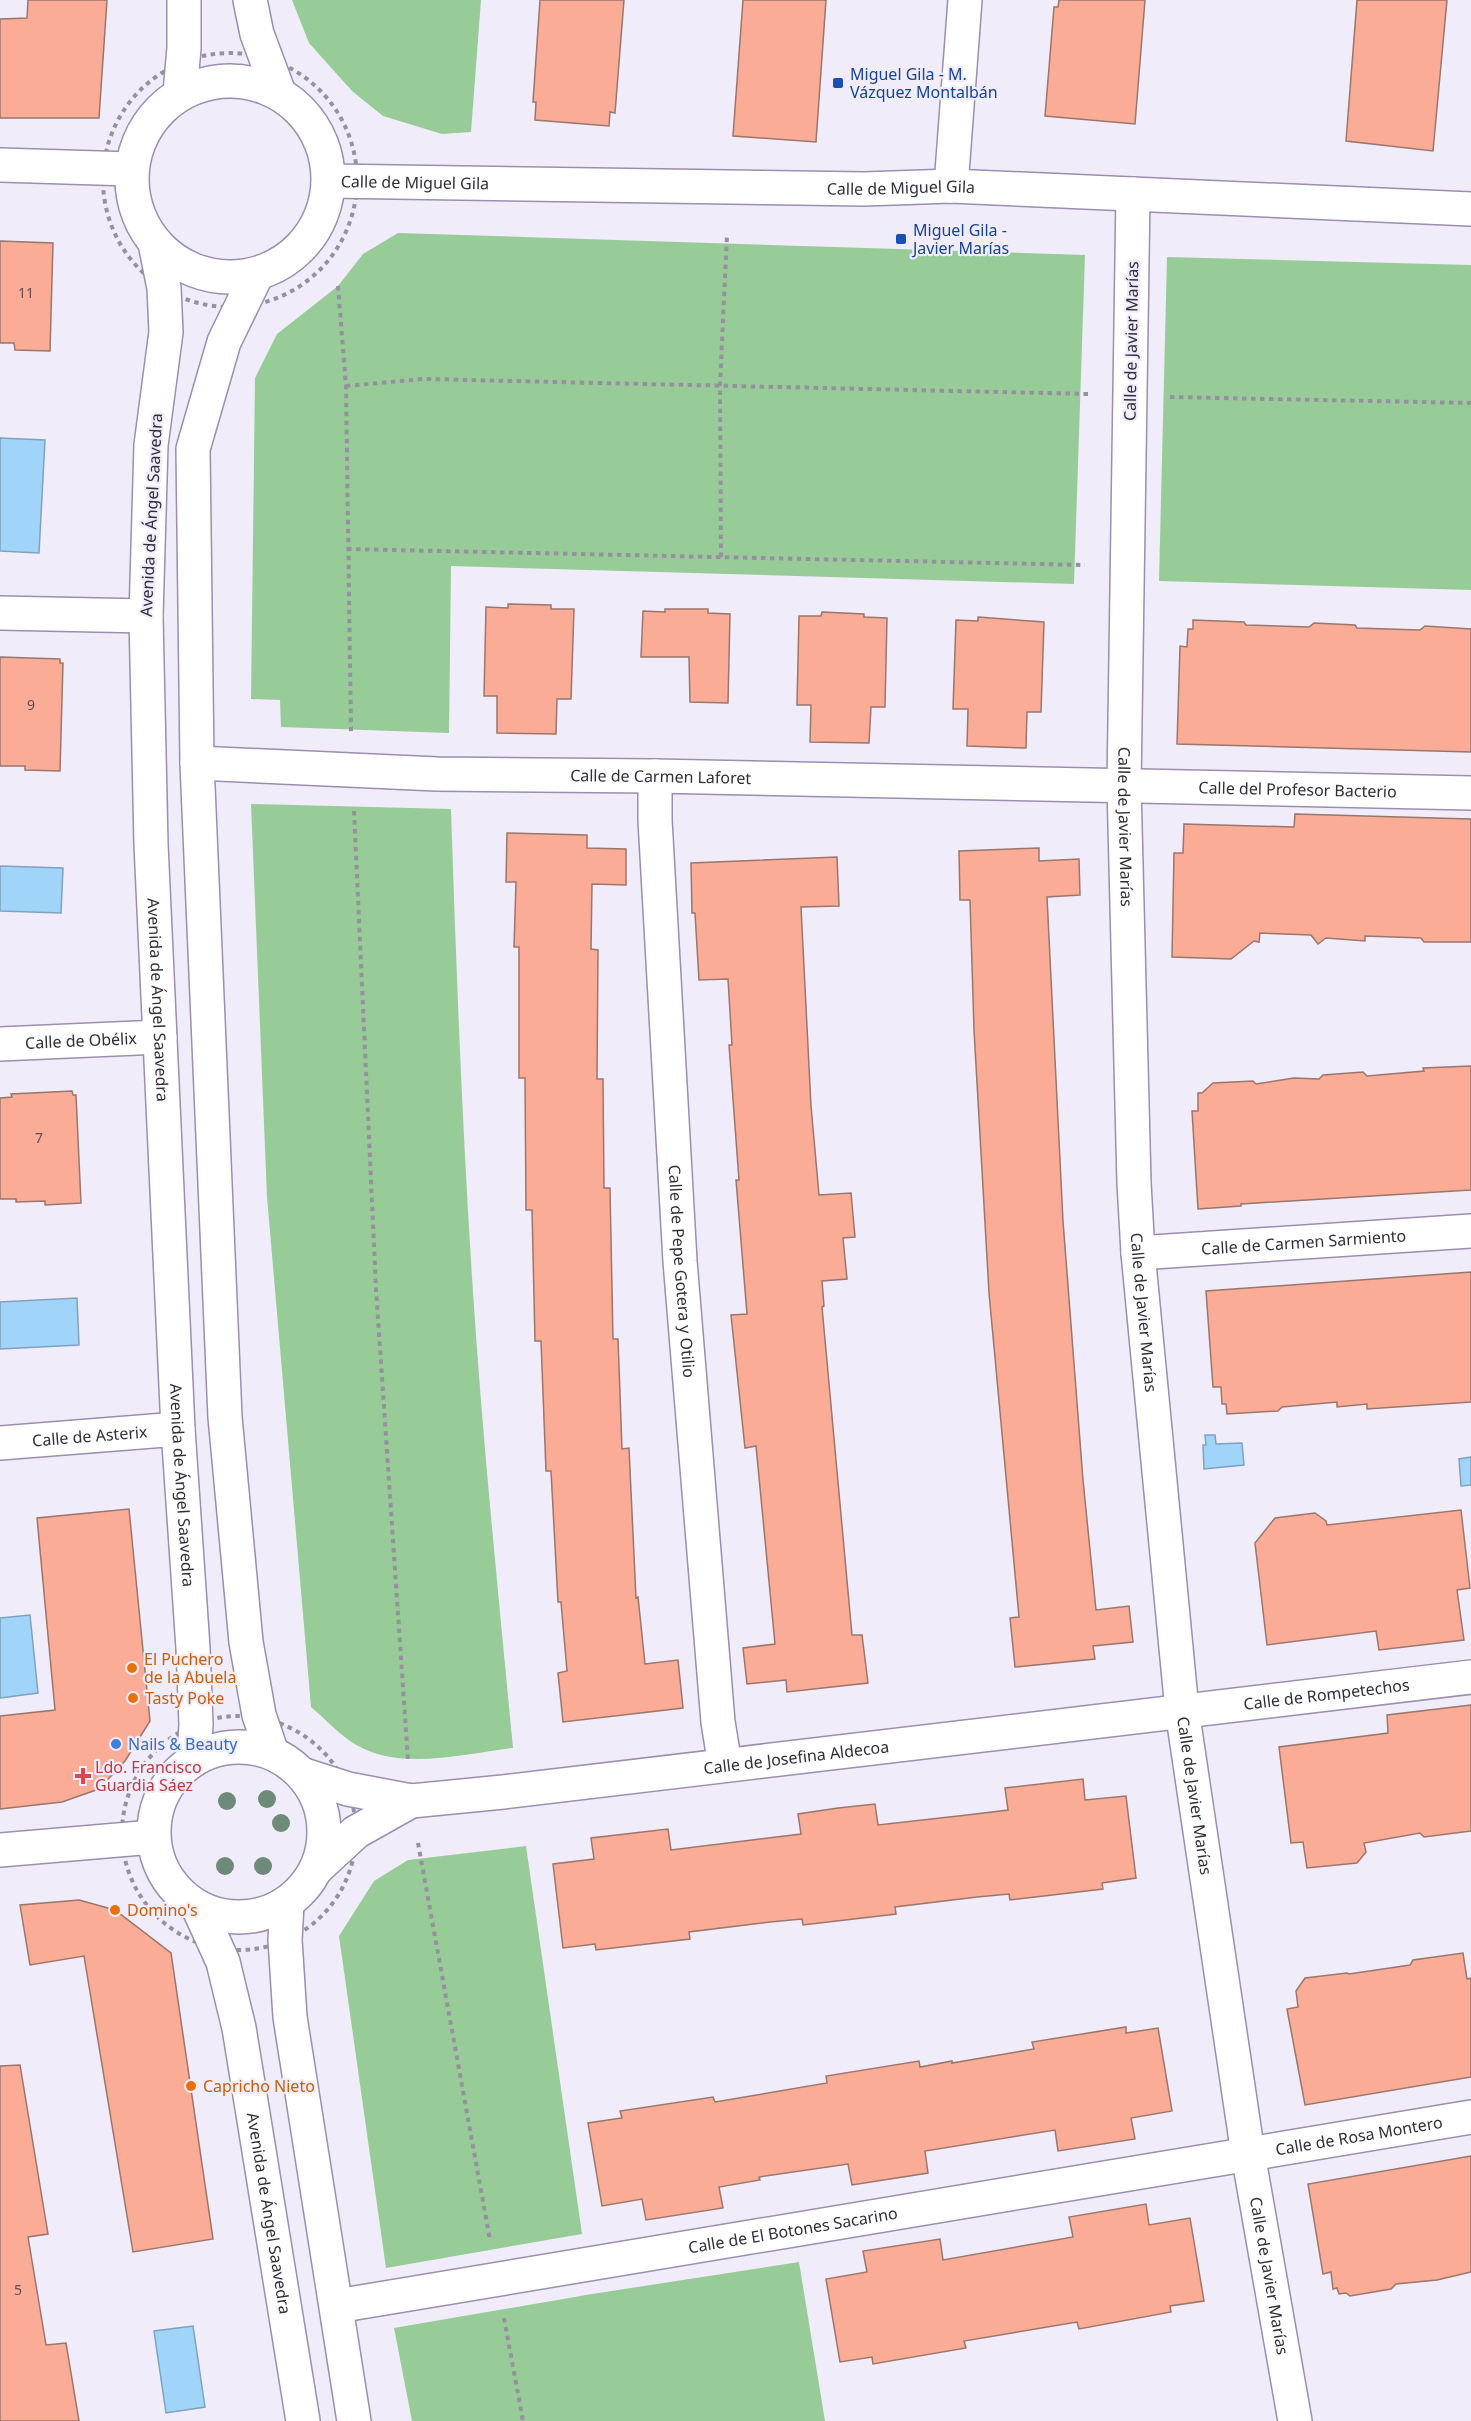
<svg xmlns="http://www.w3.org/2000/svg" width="1471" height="2421" viewBox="0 0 1471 2421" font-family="'Noto Sans',sans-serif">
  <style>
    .green { fill: #97cc99 }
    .water { fill: #a0d4f8; stroke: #7fa2bf; stroke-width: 1.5 }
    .building { fill: #faac96; stroke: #9b766c; stroke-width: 1.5 }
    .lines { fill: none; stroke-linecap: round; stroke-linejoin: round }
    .minor-casing { stroke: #9b8eaf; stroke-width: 36 }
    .tertiary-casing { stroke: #9b8eaf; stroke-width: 36 }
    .path { stroke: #96919e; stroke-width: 4; stroke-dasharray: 4.5 4.5; stroke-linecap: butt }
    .minor { stroke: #fff; stroke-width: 33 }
    .tertiary { stroke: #fff; stroke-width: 33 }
    .tree { fill: #6e8a78 }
    .transit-dot { fill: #1a4fb4; stroke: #f1ecfa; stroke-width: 2 }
    .food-dot { fill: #e8710a; stroke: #f1ecfa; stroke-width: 2 }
    .shop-dot { fill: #3f7fe0; stroke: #f1ecfa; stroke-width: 2 }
    .health-dot { fill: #e0444e; stroke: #f1ecfa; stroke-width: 2 }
    .labels { text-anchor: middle; stroke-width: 4.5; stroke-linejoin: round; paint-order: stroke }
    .number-label { font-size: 14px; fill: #644d51 }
    .transit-label { font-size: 16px; fill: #164399; stroke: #f1ecfa; text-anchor: start }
    .street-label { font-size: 16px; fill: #322d3a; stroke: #f1ecfa }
    .food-label { font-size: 16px; fill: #c56008; stroke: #f1ecfa; text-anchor: start }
    .shop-label { font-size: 16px; fill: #366cbe; stroke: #f1ecfa; text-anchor: start }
    .health-label { font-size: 16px; fill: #be3a42; stroke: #f1ecfa; text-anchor: start }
  </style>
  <rect width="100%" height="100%" fill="#f1ecfa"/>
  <path class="green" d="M 292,0 L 481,0 L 471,132 L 442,134 L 383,116 L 352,91 L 309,43 Z
    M 398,233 L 1085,255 L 1074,584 L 451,566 L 449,733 L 281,727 L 280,700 L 251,699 L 255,378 L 277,334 L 338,286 L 363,254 Z
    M 1167,257 L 1471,265 L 1471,590 L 1159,581 Z
    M 251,804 L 451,809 C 456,965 462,1121 472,1277 C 482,1434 498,1591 513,1748 C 462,1754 396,1773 350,1741 C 336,1731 324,1718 311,1707 L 267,1197 Z
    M 526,1846 L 582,2234 L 386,2268 L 339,1936 L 374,1881 L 408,1860 Z
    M 799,2262 L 825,2421 L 412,2421 L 394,2328 L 592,2294 Z"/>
  <path class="water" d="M 0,438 L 45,440 L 39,553 L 0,551 Z
    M 0,866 L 63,868 L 61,913 L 0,911 Z
    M 77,1298 L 79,1345 L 0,1349 L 0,1302 Z
    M 1205,1435 L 1215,1435 L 1216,1444 L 1242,1443 L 1244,1465 L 1204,1469 L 1203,1445 L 1206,1445 Z
    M 1471,1457 L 1471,1485 L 1461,1486 L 1459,1459 Z
    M 30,1615 L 38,1693 L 0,1698 L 0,1618 Z
    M 193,2326 L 205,2407 L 166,2413 L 154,2331 Z"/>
  <path class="building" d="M 28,0 L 107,0 L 99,118 L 0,118 L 0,19 L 27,18 Z
    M 540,0 L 624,0 L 615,113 L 610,112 L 609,126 L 535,120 L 536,102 L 533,102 Z
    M 743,0 L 826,0 L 816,142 L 733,136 Z
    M 1059,0 L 1145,0 L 1135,124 L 1045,116 L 1054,7 L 1058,7 Z
    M 1357,0 L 1447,0 L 1433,151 L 1346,141 Z
    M 0,241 L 53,243 L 50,351 L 15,350 L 14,343 L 0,343 Z
    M 508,604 L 551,605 L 551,609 L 574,609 L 571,699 L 557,699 L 556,734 L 497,733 L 497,696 L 484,696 L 486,607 L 508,608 Z
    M 665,609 L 708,609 L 708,613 L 730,614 L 728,703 L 690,702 L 689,657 L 641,657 L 643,611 L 665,612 Z
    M 822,612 L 864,614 L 864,617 L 887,618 L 885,707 L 871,707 L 869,743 L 810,742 L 811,705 L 797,705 L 799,616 L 821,616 Z
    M 978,617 L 1044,622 L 1041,712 L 1027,712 L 1026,748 L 967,746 L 968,709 L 953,709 L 956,620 L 978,621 Z
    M 1193,620 L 1244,622 L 1246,625 L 1309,627 L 1314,623 L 1355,625 L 1357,628 L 1420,630 L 1425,626 L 1471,629 L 1471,752 L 1177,744 L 1180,646 L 1187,647 L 1188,629 L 1193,629 Z
    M 0,657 L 60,659 L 60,663 L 63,663 L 60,771 L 25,770 L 25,766 L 0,766 Z
    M 1295,814 L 1471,819 L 1471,942 L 1424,942 L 1421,938 L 1365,936 L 1365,941 L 1326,938 L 1318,944 L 1311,935 L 1260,933 L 1259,942 L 1254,941 L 1231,959 L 1172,957 L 1174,853 L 1183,853 L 1184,824 L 1294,827 Z
    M 507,833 L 587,835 L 587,848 L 626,849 L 626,885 L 592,884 L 591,949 L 598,950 L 597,1079 L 603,1079 L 604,1188 L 610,1188 L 613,1339 L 618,1339 L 622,1449 L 629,1448 L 636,1598 L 638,1597 L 645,1664 L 678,1660 L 683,1708 L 563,1722 L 558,1673 L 567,1671 L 561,1602 L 558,1602 L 551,1471 L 546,1471 L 541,1341 L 535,1341 L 532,1210 L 526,1210 L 525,1078 L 519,1078 L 519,947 L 514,947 L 516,882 L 506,882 Z
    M 1039,848 L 1039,861 L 1079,859 L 1080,895 L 1047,897 L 1063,1221 L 1083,1480 L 1096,1610 L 1129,1606 L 1133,1642 L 1093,1646 L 1095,1659 L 1015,1667 L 1010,1618 L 1019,1617 L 989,1293 L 974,1030 L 970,900 L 960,900 L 959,851 Z
    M 837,857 L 839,906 L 801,907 L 811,1106 L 819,1195 L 851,1193 L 855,1237 L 843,1238 L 847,1279 L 822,1281 L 824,1306 L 822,1307 L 852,1635 L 862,1635 L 868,1683 L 787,1692 L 786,1680 L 747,1684 L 743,1648 L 775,1644 L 756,1446 L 745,1448 L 731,1315 L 747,1314 L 736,1180 L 739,1180 L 729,1045 L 732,1045 L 728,979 L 699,980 L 695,913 L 692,913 L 691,863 Z
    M 1471,1066 L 1471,1190 L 1241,1204 L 1241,1206 L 1198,1209 L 1192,1111 L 1198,1111 L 1198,1093 L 1202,1093 L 1213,1083 L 1253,1081 L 1256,1084 L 1294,1078 L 1319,1079 L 1323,1075 L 1363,1072 L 1367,1076 L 1424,1071 L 1423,1068 Z
    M 72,1091 L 73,1095 L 76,1095 L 81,1203 L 45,1205 L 45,1201 L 16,1202 L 16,1199 L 0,1199 L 0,1098 L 12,1097 L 11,1094 Z
    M 1471,1272 L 1471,1402 L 1367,1409 L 1367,1404 L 1337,1407 L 1337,1402 L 1282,1407 L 1278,1411 L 1227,1414 L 1226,1404 L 1222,1404 L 1221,1387 L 1213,1387 L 1206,1291 Z
    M 129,1509 L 150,1721 L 125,1761 L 99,1789 L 62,1802 L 0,1809 L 0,1716 L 55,1710 L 37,1518 Z
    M 1461,1510 L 1470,1588 L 1457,1590 L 1464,1640 L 1379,1650 L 1376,1631 L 1267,1645 L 1255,1543 L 1275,1518 L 1315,1513 L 1326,1521 L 1327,1525 Z
    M 1471,1705 L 1471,1831 L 1424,1837 L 1420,1833 L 1364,1843 L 1366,1852 L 1357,1863 L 1307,1868 L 1303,1842 L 1291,1843 L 1279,1747 L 1388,1733 L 1387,1715 Z
    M 1083,1779 L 1085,1800 L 1126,1796 L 1136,1878 L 1102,1883 L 1103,1889 L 1010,1900 L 1009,1894 L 977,1897 L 895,1907 L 896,1914 L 803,1925 L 802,1919 L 770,1922 L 689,1932 L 690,1939 L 596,1950 L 595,1944 L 563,1948 L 553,1864 L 594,1859 L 591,1838 L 668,1829 L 671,1850 L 801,1834 L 798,1814 L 838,1808 L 875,1804 L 878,1825 L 967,1815 L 1008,1810 L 1005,1788 Z
    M 79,1900 L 115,1910 L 171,1953 L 213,2239 L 133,2252 L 84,1956 L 30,1965 L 20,1905 Z
    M 1463,1953 L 1467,1979 L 1471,1978 L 1471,2077 L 1305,2105 L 1287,2009 L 1298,2007 L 1296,1991 L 1305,1978 L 1347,1973 L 1349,1974 L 1410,1965 L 1413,1960 Z
    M 1126,2027 L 1126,2033 L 1158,2028 L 1172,2111 L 1131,2118 L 1135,2139 L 1058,2151 L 1055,2130 L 925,2151 L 928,2173 L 852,2185 L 848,2164 L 759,2177 L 760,2180 L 719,2187 L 723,2208 L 646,2220 L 642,2199 L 602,2206 L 588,2123 L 622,2118 L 620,2111 L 713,2097 L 715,2102 L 827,2083 L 826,2076 L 919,2061 L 920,2067 L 952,2061 L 952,2063 L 1034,2049 L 1032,2042 Z
    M 20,2065 L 48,2234 L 28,2237 L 46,2345 L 66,2343 L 79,2421 L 0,2421 L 0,2066 Z
    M 1471,2156 L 1471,2272 L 1437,2280 L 1396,2284 L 1391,2289 L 1350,2296 L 1346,2293 L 1339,2294 L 1337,2288 L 1333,2289 L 1331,2272 L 1323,2274 L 1308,2184 Z
    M 1146,2204 L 1149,2225 L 1190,2218 L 1204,2301 L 1170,2306 L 1171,2312 L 1079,2329 L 1077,2322 L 964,2341 L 966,2348 L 873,2364 L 872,2357 L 840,2362 L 826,2279 L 867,2272 L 863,2251 L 940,2239 L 943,2260 L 1073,2237 L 1069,2217 Z"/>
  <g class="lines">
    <g class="minor-casing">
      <g id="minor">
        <path d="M 0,165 L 131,169"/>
        <path id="s1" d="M 329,181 L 864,189 L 951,186 L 1471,209"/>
        <path d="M 951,186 L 965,0"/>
        <path id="s2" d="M 1133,194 L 1124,786 L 1134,1183 L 1138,1253 L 1182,1710 L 1248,2154 L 1295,2421"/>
        <path d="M 0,613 L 146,616"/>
        <path id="s3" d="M 197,763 L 437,774 L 655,776 L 1471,793"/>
        <path id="s4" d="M 655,776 L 655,820 L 680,1261 L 718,1722 L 725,1765"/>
        <path id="s5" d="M 0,1044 L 160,1037"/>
        <path id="s6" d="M 1138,1253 L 1471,1231"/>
        <path id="s7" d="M 0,1443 L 178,1429"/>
        <path id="s8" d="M 304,1775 L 348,1789 L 411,1801 L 503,1792 L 1471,1677"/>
        <path d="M 0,1850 L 153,1837"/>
        <path d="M 318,1867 L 356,1832 L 411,1801"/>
        <path id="s9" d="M 337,2306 L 1471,2117"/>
      </g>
    </g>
    <g class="tertiary-casing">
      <g id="tertiary">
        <path d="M 250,0 L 257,34 L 279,93"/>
        <circle cx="230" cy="179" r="98"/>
        <path d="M 180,93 L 184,48 L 184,0"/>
        <path id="s10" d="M 155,243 L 164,288 L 166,332 L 151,445 L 146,616 L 151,844 L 178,1429 L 193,1648 L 196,1724 L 194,1759"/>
        <path d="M 257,274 L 224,342 L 193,449 L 197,763 L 225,1417 L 246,1642 L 259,1715 L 272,1753"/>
        <circle cx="239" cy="1832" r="85"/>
        <path d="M 287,1904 L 285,1940 L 290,2017 L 354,2421"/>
        <path id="s11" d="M 198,1907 L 223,1962 L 239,2028 L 303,2421"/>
      </g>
    </g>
    <path class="path" d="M103 180a127 127 0 1 1 254 0a127 127 0 1 1-254 0Z
      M 338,286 L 346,386 L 351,732
      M 346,386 L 423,379 L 1089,394
      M 1170,397 L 1471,403
      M 347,549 L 1085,565
      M 721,557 L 720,385 L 727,235
      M 354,811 L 376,1289 L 408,1761
      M122 1833a117 117 0 1 1 234 0a117 117 0 1 1-234 0Z
      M 418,1843 L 490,2240
      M 504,2318 L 523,2421"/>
    <use href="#minor" class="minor"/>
    <use href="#tertiary" class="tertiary"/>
  </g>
  <g class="tree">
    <circle cx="267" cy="1799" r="9"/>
    <circle cx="227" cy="1801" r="9"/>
    <circle cx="281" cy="1823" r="9"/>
    <circle cx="225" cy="1866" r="9"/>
    <circle cx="263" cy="1866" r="9"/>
  </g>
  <g class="transit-dot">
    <rect x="832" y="77" width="12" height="12" rx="3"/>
    <rect x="895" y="233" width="12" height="12" rx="3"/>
  </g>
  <g class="food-dot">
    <circle cx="132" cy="1668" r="6"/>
    <circle cx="133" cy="1698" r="6"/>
    <circle cx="115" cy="1910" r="6"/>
    <circle cx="191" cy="2086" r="6"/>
  </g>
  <circle class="shop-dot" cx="116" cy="1744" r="6"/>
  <path class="health-dot" d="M80 1767h6v6h6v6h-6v6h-6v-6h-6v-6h6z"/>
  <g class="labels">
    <g class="number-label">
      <text x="26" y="298">11</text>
      <text x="31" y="710">9</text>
      <text x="39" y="1143">7</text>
      <text x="18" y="2295">5</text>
    </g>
    <g class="transit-label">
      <text x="850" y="80">Miguel Gila - M.<tspan x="850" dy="18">Vázquez Montalbán</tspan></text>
      <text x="913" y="236">Miguel Gila -<tspan x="913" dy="18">Javier Marías</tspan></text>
    </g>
    <g class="street-label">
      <text dy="6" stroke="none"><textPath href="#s1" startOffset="86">Calle de Miguel Gila</textPath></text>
      <text dy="6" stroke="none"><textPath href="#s1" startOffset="572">Calle de Miguel Gila</textPath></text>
      <text transform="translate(1131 341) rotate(-89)" y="6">Calle de Javier Marías</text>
      <text transform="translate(151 515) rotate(-87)" y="6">Avenida de Ángel Saavedra</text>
      <text dy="6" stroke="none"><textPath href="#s3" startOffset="464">Calle de Carmen Laforet</textPath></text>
      <text dy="6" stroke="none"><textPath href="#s3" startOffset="1101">Calle del Profesor Bacterio</textPath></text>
      <text dy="6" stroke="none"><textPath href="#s2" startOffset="633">Calle de Javier Marías</textPath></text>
      <text dy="6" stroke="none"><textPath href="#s10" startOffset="759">Avenida de Ángel Saavedra</textPath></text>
      <text dy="6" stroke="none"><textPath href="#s5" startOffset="81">Calle de Obélix</textPath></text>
      <text dy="6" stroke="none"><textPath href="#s6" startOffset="166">Calle de Carmen Sarmiento</textPath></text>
      <text dy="6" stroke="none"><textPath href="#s4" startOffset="496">Calle de Pepe Gotera y Otilio</textPath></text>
      <text dy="6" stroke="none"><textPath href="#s2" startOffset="1119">Calle de Javier Marías</textPath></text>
      <text dy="6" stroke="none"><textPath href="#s7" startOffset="90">Calle de Asterix</textPath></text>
      <text dy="6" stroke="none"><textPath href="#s10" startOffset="1245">Avenida de Ángel Saavedra</textPath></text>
      <text dy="6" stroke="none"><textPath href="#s8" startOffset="1032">Calle de Rompetechos</textPath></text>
      <text dy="6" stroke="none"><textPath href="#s8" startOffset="498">Calle de Josefina Aldecoa</textPath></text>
      <text dy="6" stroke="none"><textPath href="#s2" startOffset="1605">Calle de Javier Marías</textPath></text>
      <text dy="6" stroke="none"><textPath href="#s9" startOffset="1036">Calle de Rosa Montero</textPath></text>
      <text dy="6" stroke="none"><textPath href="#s11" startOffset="316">Avenida de Ángel Saavedra</textPath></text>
      <text dy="6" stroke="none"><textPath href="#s9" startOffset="462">Calle de El Botones Sacarino</textPath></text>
      <text dy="6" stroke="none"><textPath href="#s2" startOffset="2091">Calle de Javier Marías</textPath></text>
    </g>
    <g class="food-label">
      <text x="144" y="1665">El Puchero<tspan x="144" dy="18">de la Abuela</tspan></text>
      <text x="145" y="1704">Tasty Poke</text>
      <text x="127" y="1916">Domino's</text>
      <text x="203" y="2092">Capricho Nieto</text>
    </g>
    <g class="shop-label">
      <text x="128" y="1750">Nails &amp; Beauty</text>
    </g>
    <g class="health-label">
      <text x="95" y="1773">Ldo. Francisco<tspan x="95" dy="18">Guardia Sáez</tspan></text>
    </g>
  </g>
</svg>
